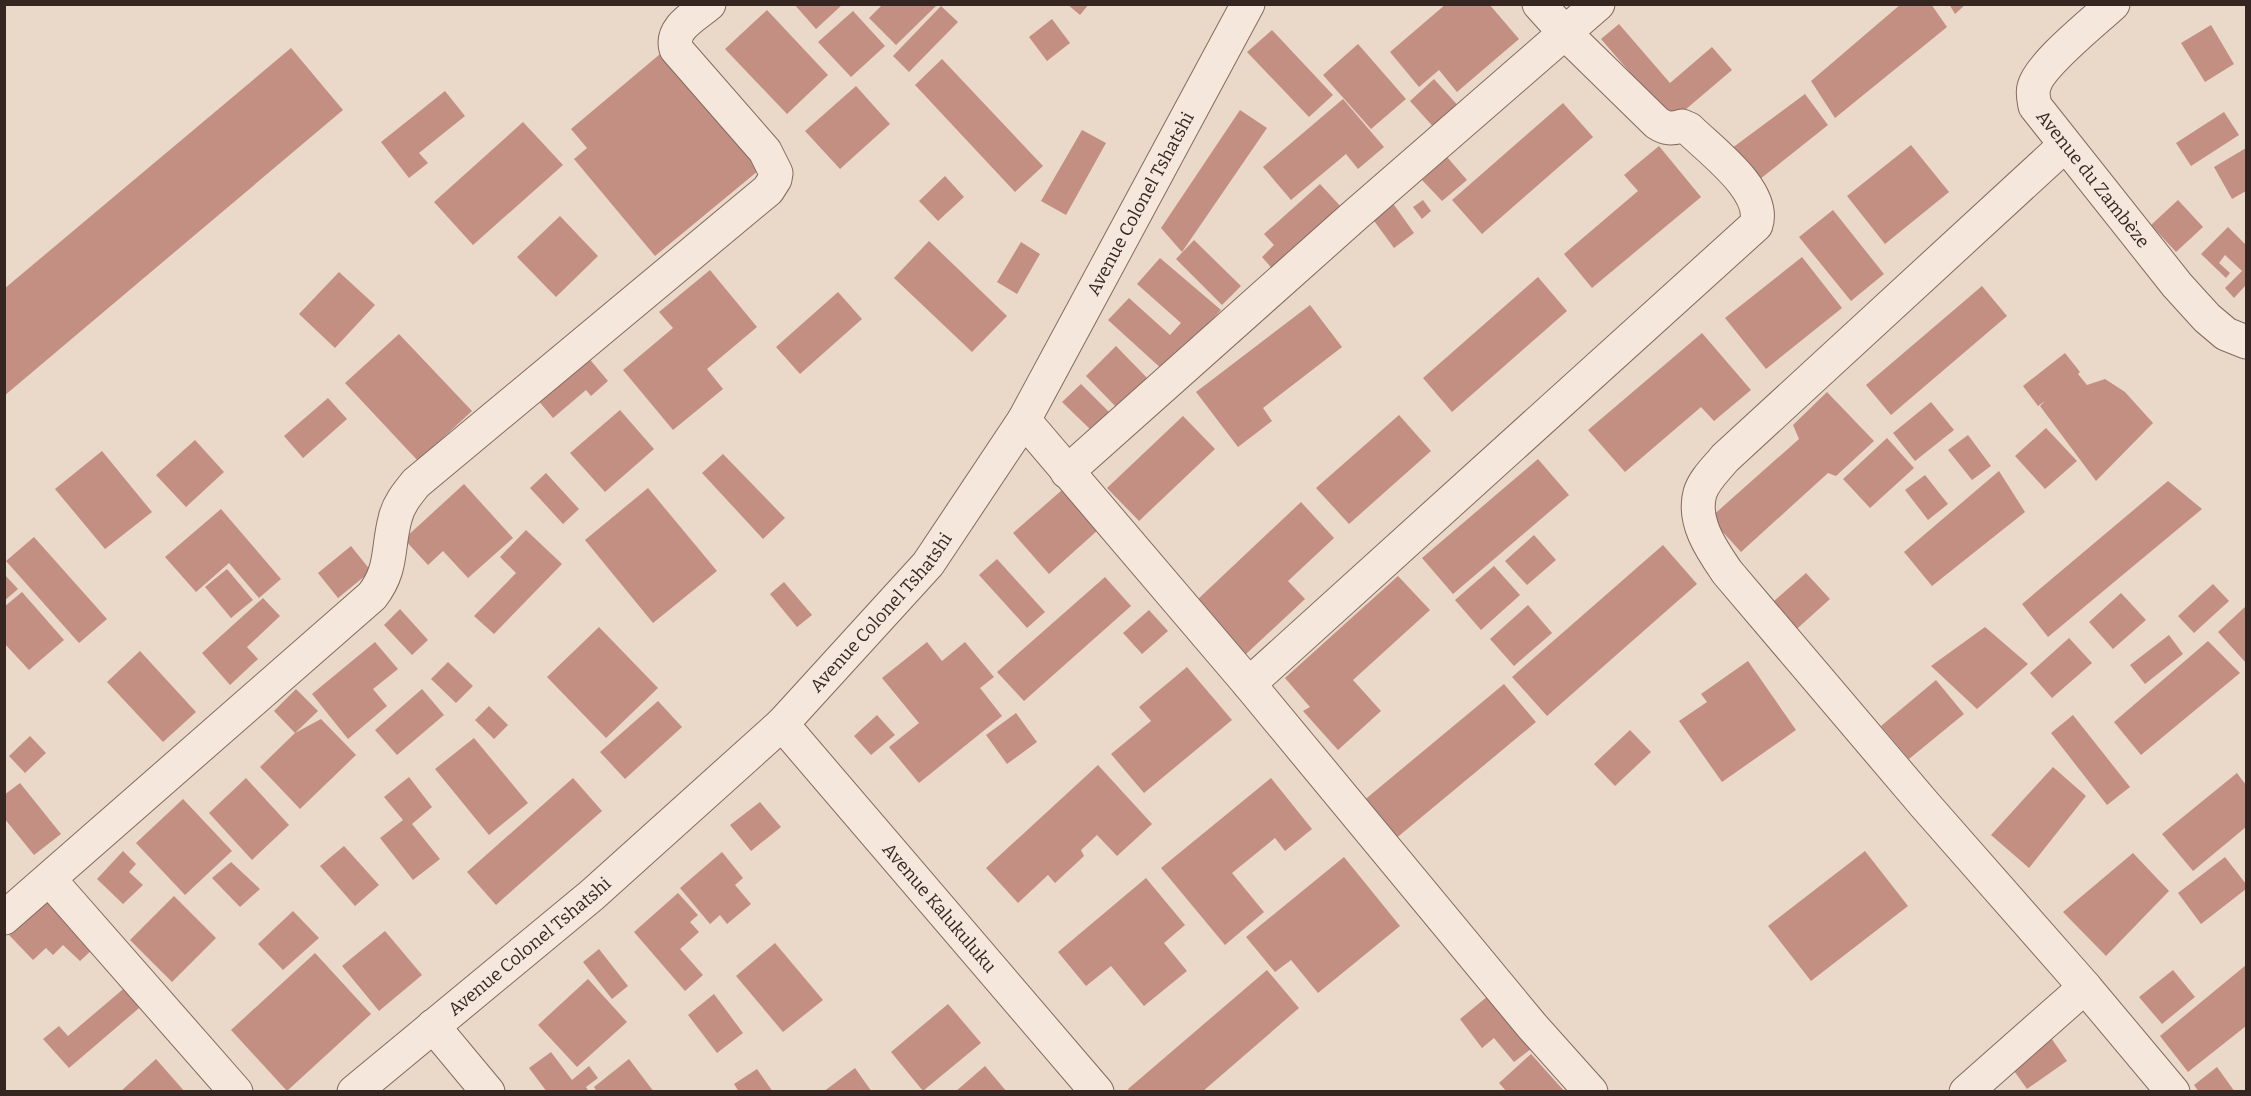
<svg xmlns="http://www.w3.org/2000/svg" width="2251" height="1096" viewBox="0 0 2251 1096" font-family="Bitter,serif">
  <style>
    .building { fill: #c38f83 }
    .lines { fill: none; stroke-linecap: round; stroke-linejoin: round }
    .minor-casing { stroke: #846a5f; stroke-width: 35 }
    .minor { stroke: #f5e7db; stroke-width: 33 }
    .labels { text-anchor: middle; stroke-width: 4.5; stroke-linejoin: round; paint-order: stroke }
    .street-label { font-size: 18px; fill: #362621; stroke: #f2e4d7 }
  </style>
  <rect width="100%" height="100%" fill="#ead8c9"/>
  <path class="building" d="M 794,4 L 843,4 L 816,29 Z
    M 883,4 L 938,4 L 896,45 L 869,18 Z
    M 1067,4 L 1089,4 L 1080,15 Z
    M 1446,4 L 1489,4 L 1519,39 L 1457,92 L 1439,70 L 1419,87 L 1390,52 Z
    M 1901,4 L 1931,4 L 1947,27 L 1835,118 L 1811,81 Z
    M 1949,4 L 1966,4 L 1955,14 Z
    M 941,6 L 958,22 L 909,72 L 893,56 Z
    M 767,10 L 828,75 L 787,114 L 725,49 Z
    M 853,11 L 885,46 L 851,77 L 818,42 Z
    M 1052,19 L 1070,43 L 1047,61 L 1029,37 Z
    M 1619,24 L 1670,83 L 1712,47 L 1732,70 L 1672,121 L 1601,39 Z
    M 2211,25 L 2234,64 L 2205,82 L 2181,43 Z
    M 1272,30 L 1333,95 L 1309,117 L 1247,52 Z
    M 1358,44 L 1406,99 L 1371,129 L 1323,75 Z
    M 291,48 L 343,110 L 4,396 L 4,289 Z
    M 666,49 L 764,166 L 655,256 L 574,159 L 587,148 L 571,129 Z
    M 942,59 L 1043,166 L 1015,192 L 915,85 Z
    M 1434,79 L 1461,109 L 1437,131 L 1410,101 Z
    M 856,86 L 890,124 L 840,169 L 805,131 Z
    M 445,91 L 465,116 L 419,153 L 428,163 L 409,178 L 381,142 Z
    M 1805,94 L 1828,125 L 1750,187 L 1720,157 Z
    M 1343,99 L 1384,147 L 1358,169 L 1346,154 L 1291,200 L 1263,167 Z
    M 1563,103 L 1593,137 L 1482,234 L 1452,200 Z
    M 1240,110 L 1267,128 L 1182,252 L 1161,228 Z
    M 2224,112 L 2239,135 L 2191,166 L 2176,143 Z
    M 523,122 L 563,165 L 473,245 L 434,202 Z
    M 1082,130 L 1106,143 L 1066,215 L 1041,201 Z
    M 1911,145 L 1949,192 L 1885,244 L 1847,196 Z
    M 1659,146 L 1701,197 L 1592,288 L 1564,254 L 1638,191 L 1624,175 Z
    M 2246,148 L 2246,191 L 2232,199 L 2214,167 Z
    M 1447,157 L 1467,180 L 1442,201 L 1422,180 Z
    M 945,176 L 964,197 L 938,221 L 919,201 Z
    M 1320,184 L 1343,209 L 1275,272 L 1262,257 L 1274,245 L 1264,234 Z
    M 1387,195 L 1414,233 L 1394,248 L 1366,210 Z
    M 1423,200 L 1431,211 L 1422,219 L 1413,207 Z
    M 2178,200 L 2203,227 L 2176,252 L 2151,225 Z
    M 1833,210 L 1884,274 L 1851,301 L 1799,237 Z
    M 560,216 L 598,256 L 556,297 L 517,257 Z
    M 2228,227 L 2246,245 L 2246,285 L 2234,298 L 2225,288 L 2242,271 L 2225,255 L 2219,263 L 2230,273 L 2226,278 L 2201,254 Z
    M 1194,240 L 1241,286 L 1222,305 L 1176,259 Z
    M 929,241 L 1007,316 L 972,352 L 894,278 Z
    M 1021,242 L 1040,254 L 1017,294 L 997,282 Z
    M 1802,257 L 1842,308 L 1766,369 L 1725,318 Z
    M 1160,258 L 1221,310 L 1164,371 L 1108,320 L 1129,298 L 1170,335 L 1181,323 L 1137,284 Z
    M 710,270 L 757,327 L 707,369 L 723,389 L 673,430 L 623,370 L 673,328 L 659,312 Z
    M 339,272 L 375,305 L 335,348 L 299,314 Z
    M 1538,277 L 1567,311 L 1452,412 L 1423,378 Z
    M 1982,286 L 2007,316 L 1891,415 L 1866,385 Z
    M 838,292 L 862,319 L 800,374 L 776,347 Z
    M 1310,305 L 1342,347 L 1263,408 L 1272,421 L 1238,447 L 1196,392 Z
    M 1702,333 L 1751,390 L 1714,421 L 1701,407 L 1625,472 L 1588,430 Z
    M 399,334 L 472,411 L 418,461 L 345,383 Z
    M 1116,346 L 1149,380 L 1119,410 L 1086,376 Z
    M 2065,353 L 2080,372 L 2078,374 L 2087,385 L 2105,379 L 2125,392 L 2153,423 L 2096,481 L 2040,406 L 2045,401 L 2038,406 L 2023,386 Z
    M 587,356 L 608,381 L 591,396 L 586,390 L 553,418 L 537,399 Z
    M 1081,384 L 1111,414 L 1093,432 L 1062,402 Z
    M 1827,392 L 1874,441 L 1836,476 L 1828,473 L 1741,552 L 1710,518 L 1799,439 L 1793,425 Z
    M 328,398 L 347,419 L 303,458 L 284,436 Z
    M 1931,402 L 1954,430 L 1915,461 L 1893,433 Z
    M 620,410 L 654,449 L 605,492 L 570,453 Z
    M 1399,415 L 1431,451 L 1349,524 L 1316,488 Z
    M 1183,416 L 1215,449 L 1139,521 L 1107,488 Z
    M 2046,428 L 2077,461 L 2045,489 L 2015,456 Z
    M 1968,435 L 1991,466 L 1972,480 L 1948,450 Z
    M 1887,438 L 1914,468 L 1870,508 L 1843,479 Z
    M 195,440 L 224,472 L 186,507 L 156,475 Z
    M 102,451 L 152,512 L 105,549 L 55,489 Z
    M 723,454 L 785,518 L 763,539 L 702,473 Z
    M 1538,459 L 1569,495 L 1453,594 L 1422,558 Z
    M 1999,471 L 2025,512 L 1932,586 L 1904,552 Z
    M 546,473 L 579,509 L 563,524 L 530,488 Z
    M 1925,475 L 1948,504 L 1928,520 L 1905,490 Z
    M 2168,481 L 2202,509 L 2048,637 L 2022,604 Z
    M 464,484 L 513,538 L 468,578 L 443,551 L 428,565 L 404,539 Z
    M 648,488 L 717,571 L 653,623 L 585,540 Z
    M 1062,490 L 1098,530 L 1049,574 L 1013,533 Z
    M 1301,502 L 1334,538 L 1288,581 L 1305,599 L 1246,654 L 1196,601 Z
    M 221,509 L 281,579 L 259,598 L 229,563 L 196,592 L 165,557 Z
    M 526,530 L 562,564 L 494,634 L 474,616 L 516,573 L 500,557 Z
    M 1534,535 L 1556,560 L 1527,585 L 1505,561 Z
    M 34,537 L 107,619 L 79,643 L 6,561 Z
    M 1663,545 L 1697,584 L 1547,716 L 1512,677 Z
    M 351,546 L 371,571 L 338,598 L 318,573 Z
    M 997,559 L 1045,612 L 1027,628 L 979,575 Z
    M 1494,566 L 1520,595 L 1481,630 L 1455,600 Z
    M 227,569 L 253,600 L 231,618 L 205,587 Z
    M 1806,573 L 1830,599 L 1790,635 L 1766,608 Z
    M 4,574 L 18,589 L 4,601 Z
    M 1398,576 L 1430,610 L 1353,680 L 1381,711 L 1338,750 L 1303,711 L 1310,707 L 1285,678 Z
    M 1105,577 L 1131,606 L 1024,701 L 997,672 Z
    M 784,582 L 812,615 L 797,627 L 770,594 Z
    M 2213,584 L 2229,601 L 2194,633 L 2178,616 Z
    M 22,592 L 64,640 L 29,670 L 4,643 L 4,607 Z
    M 2121,593 L 2146,620 L 2113,649 L 2089,622 Z
    M 263,598 L 280,616 L 247,647 L 258,659 L 230,685 L 202,653 Z
    M 1528,605 L 1552,633 L 1514,666 L 1490,639 Z
    M 2246,606 L 2246,663 L 2218,632 Z
    M 400,609 L 428,640 L 412,655 L 384,625 Z
    M 1149,610 L 1168,631 L 1142,654 L 1123,633 Z
    M 599,627 L 658,688 L 606,738 L 547,677 Z
    M 1985,627 L 2028,664 L 1977,709 L 1931,666 Z
    M 2169,635 L 2183,654 L 2145,684 L 2130,665 Z
    M 2069,638 L 2092,663 L 2052,698 L 2030,673 Z
    M 2208,641 L 2240,673 L 2141,755 L 2114,722 Z
    M 375,642 L 398,669 L 373,689 L 387,706 L 348,739 L 312,694 Z
    M 927,642 L 942,661 L 965,642 L 994,677 L 980,688 L 1002,716 L 919,783 L 889,747 L 919,723 L 882,678 Z
    M 140,651 L 196,712 L 163,742 L 107,682 Z
    M 1748,661 L 1796,730 L 1722,782 L 1679,721 L 1707,702 L 1701,694 Z
    M 448,662 L 473,686 L 456,703 L 431,679 Z
    M 1187,667 L 1232,720 L 1144,793 L 1111,754 L 1151,721 L 1139,707 Z
    M 1936,680 L 1964,714 L 1909,759 L 1881,726 Z
    M 1504,684 L 1536,722 L 1394,840 L 1362,802 Z
    M 296,689 L 318,711 L 295,733 L 321,719 L 356,755 L 300,809 L 260,767 L 295,733 L 274,711 Z
    M 422,689 L 444,715 L 397,755 L 375,730 Z
    M 658,701 L 682,727 L 625,779 L 600,752 Z
    M 489,706 L 508,725 L 494,739 L 475,720 Z
    M 1016,713 L 1037,742 L 1007,764 L 986,735 Z
    M 877,715 L 895,735 L 871,755 L 854,736 Z
    M 2073,715 L 2130,787 L 2107,805 L 2051,733 Z
    M 1630,730 L 1651,752 L 1615,786 L 1594,764 Z
    M 30,736 L 46,753 L 25,773 L 9,756 Z
    M 474,738 L 528,803 L 489,835 L 435,769 Z
    M 1098,765 L 1152,824 L 1117,856 L 1097,835 L 1081,850 L 1084,856 L 1055,883 L 1048,875 L 1018,903 L 986,868 Z
    M 2053,767 L 2086,796 L 2029,868 L 1991,835 Z
    M 2237,773 L 2246,785 L 2246,827 L 2193,871 L 2162,834 Z
    M 409,777 L 432,807 L 412,824 L 440,859 L 413,880 L 380,838 L 403,820 L 384,797 Z
    M 246,778 L 289,825 L 252,860 L 209,813 Z
    M 573,778 L 602,811 L 496,905 L 467,872 Z
    M 1271,778 L 1312,829 L 1285,851 L 1275,838 L 1232,873 L 1264,912 L 1225,945 L 1161,868 Z
    M 20,783 L 61,834 L 34,855 L 4,818 L 4,795 Z
    M 183,799 L 232,851 L 185,895 L 136,843 Z
    M 760,802 L 781,827 L 751,851 L 730,825 Z
    M 344,846 L 379,885 L 355,906 L 320,866 Z
    M 123,851 L 136,864 L 129,872 L 143,885 L 123,904 L 97,879 Z
    M 1865,851 L 1908,906 L 1811,981 L 1768,926 Z
    M 722,852 L 743,878 L 735,885 L 751,904 L 727,924 L 720,915 L 710,924 L 680,888 Z
    M 2133,853 L 2169,891 L 2106,956 L 2063,912 Z
    M 1344,857 L 1400,926 L 1318,993 L 1291,960 L 1275,972 L 1246,937 Z
    M 2225,857 L 2246,884 L 2246,889 L 2201,924 L 2178,893 Z
    M 231,862 L 260,889 L 240,907 L 212,878 Z
    M 1146,878 L 1185,925 L 1164,943 L 1187,971 L 1144,1006 L 1111,966 L 1086,986 L 1058,952 Z
    M 678,893 L 698,915 L 690,922 L 699,932 L 680,949 L 703,975 L 685,991 L 634,932 Z
    M 174,896 L 216,938 L 172,982 L 130,940 Z
    M 47,899 L 94,948 L 80,961 L 63,945 L 53,955 L 46,948 L 33,960 L 9,935 Z
    M 293,911 L 319,938 L 283,970 L 258,944 Z
    M 385,931 L 422,975 L 379,1011 L 342,966 Z
    M 775,943 L 823,1000 L 783,1032 L 736,976 Z
    M 599,949 L 628,986 L 612,999 L 583,962 Z
    M 315,953 L 371,1014 L 287,1091 L 231,1030 Z
    M 2246,965 L 2246,1026 L 2188,1072 L 2160,1036 Z
    M 1267,970 L 1299,1008 L 1202,1092 L 1130,1092 L 1128,1089 Z
    M 2173,970 L 2195,997 L 2162,1024 L 2139,997 Z
    M 135,979 L 152,997 L 69,1068 L 43,1039 L 59,1026 L 68,1036 Z
    M 588,979 L 627,1022 L 577,1067 L 538,1025 Z
    M 714,994 L 743,1033 L 717,1053 L 688,1015 Z
    M 1488,996 L 1531,1049 L 1514,1062 L 1494,1038 L 1482,1048 L 1460,1019 Z
    M 948,1004 L 981,1043 L 923,1091 L 891,1052 Z
    M 2047,1032 L 2067,1061 L 2027,1089 L 2007,1061 Z
    M 551,1052 L 572,1080 L 589,1066 L 598,1078 L 586,1087 L 589,1092 L 547,1092 L 529,1068 Z
    M 1531,1054 L 1565,1092 L 1507,1092 L 1499,1083 Z
    M 156,1059 L 185,1092 L 120,1092 Z
    M 629,1059 L 654,1092 L 597,1092 L 594,1087 Z
    M 985,1066 L 1007,1092 L 955,1092 Z
    M 2217,1067 L 2235,1092 L 2199,1092 L 2194,1085 Z
    M 855,1068 L 872,1092 L 823,1092 Z
    M 757,1069 L 773,1092 L 739,1092 L 734,1084 Z"/>
  <g class="lines">
    <g class="minor-casing">
      <g id="minor">
        <path id="s1" d="M 2113,4 C 2095,21 2039,65 2034,87 C 2032,93 2034,100 2035,106 L 2177,285 L 2207,318 L 2226,334 L 2246,342"/>
        <path d="M 2064,146 L 1725,458 C 1716,469 1704,480 1700,493 C 1692,522 1712,550 1727,572 L 1925,805 L 2085,987 L 2173,1092"/>
        <path d="M 1024,420 L 1249,684 L 1532,1026 L 1591,1092"/>
        <path d="M 1067,472 L 1353,217 L 1598,4"/>
        <path d="M 1249,684 L 1756,225 C 1767,191 1711,151 1689,129 L 1682,126 C 1672,129 1666,129 1657,123 L 1565,33 L 1539,4"/>
        <path id="s2" d="M 782,724 L 1097,1092"/>
        <path d="M 50,880 L 236,1092"/>
        <path d="M 4,918 L 372,596 C 393,569 387,549 395,519 C 398,505 407,494 416,483 L 768,190 L 775,179 L 776,173 L 765,151 L 676,49 C 670,28 695,16 709,4"/>
        <path d="M 433,1026 L 488,1092"/>
        <path id="s3" d="M 354,1092 L 592,895 L 782,724 L 928,564 L 1024,420 L 1248,4"/>
        <path d="M 1966,1092 L 2085,987"/>
      </g>
    </g>
    <use href="#minor" class="minor"/>
  </g>
  <g class="labels">
    <g class="street-label">
      <text dy="6" stroke="none"><textPath href="#s1" startOffset="228">Avenue du Zambèze</textPath></text>
      <text dy="6" stroke="none"><textPath href="#s3" startOffset="1200">Avenue Colonel Tshatshi</textPath></text>
      <text dy="6" stroke="none"><textPath href="#s3" startOffset="714">Avenue Colonel Tshatshi</textPath></text>
      <text dy="6" stroke="none"><textPath href="#s2" startOffset="242">Avenue Kalukuluku</textPath></text>
      <text dy="6" stroke="none"><textPath href="#s3" startOffset="228">Avenue Colonel Tshatshi</textPath></text>
    </g>
  </g>
  <rect width="2251" height="1096" fill="none" stroke="#362621" stroke-width="12"/>
</svg>
